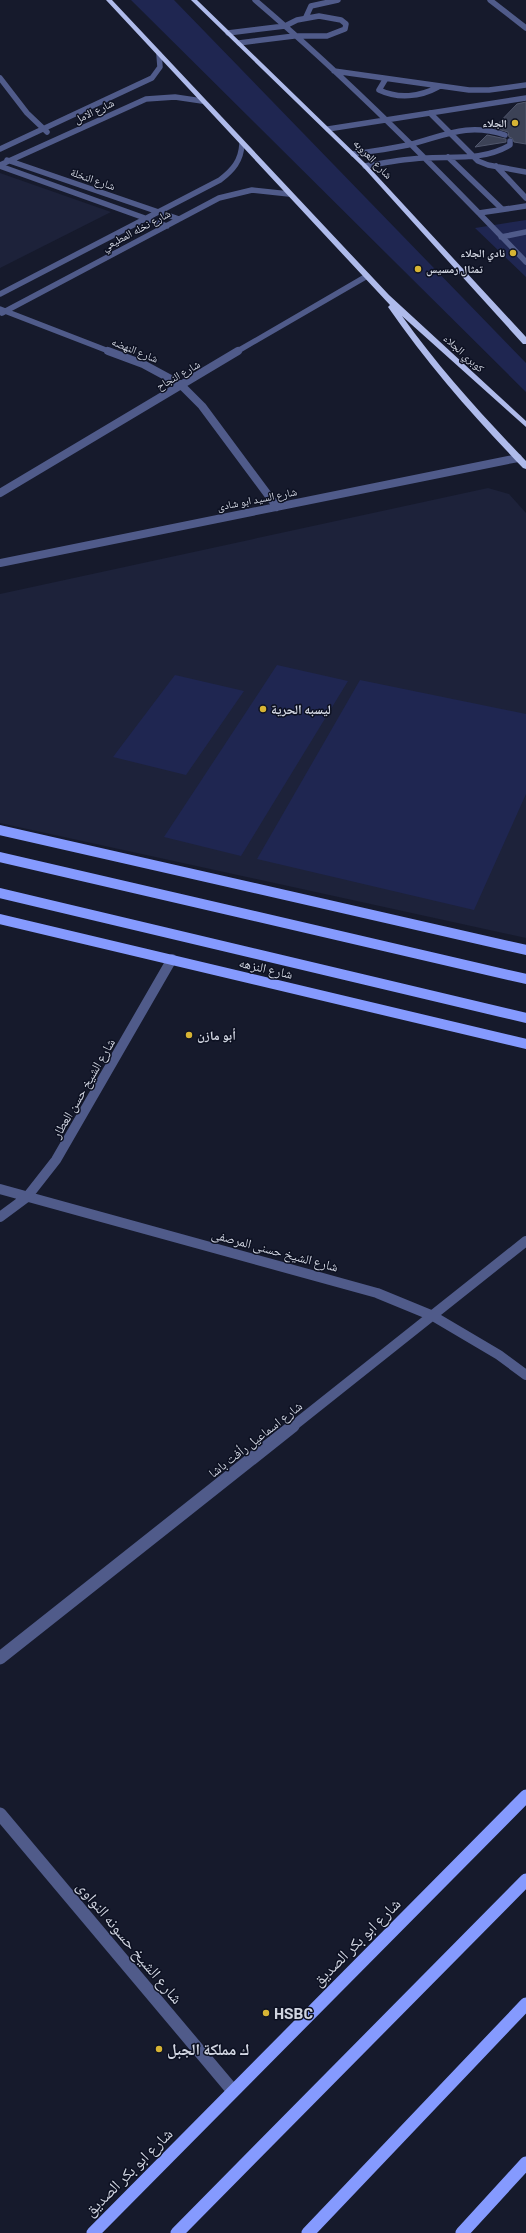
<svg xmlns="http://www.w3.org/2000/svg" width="526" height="2233" viewBox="0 0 526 2233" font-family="Barlow,'Noto Naskh Arabic',sans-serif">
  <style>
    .built { fill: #1d223a }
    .green { fill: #1f2651 }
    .building { fill: #3c4256; stroke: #51576d }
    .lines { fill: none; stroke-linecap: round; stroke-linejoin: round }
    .minor-far3 { stroke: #505b8a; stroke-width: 5.5 }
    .minor-far2 { stroke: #505b8a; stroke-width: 8 }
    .minor-far1 { stroke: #505b8a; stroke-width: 10 }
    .minor { stroke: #505b8a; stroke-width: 13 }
    .major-far1 { stroke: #859afe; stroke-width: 10 }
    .major { stroke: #859afe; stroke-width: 13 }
    .highway { fill: #afbbeb; fill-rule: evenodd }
    .poi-dot { fill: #d7b434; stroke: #0d1122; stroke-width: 1.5 }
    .labels { text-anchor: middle; stroke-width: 3; stroke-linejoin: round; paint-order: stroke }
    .far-street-label { font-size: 11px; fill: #d1d5e1; stroke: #0d1122 }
    .far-poi-label { font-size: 11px; font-weight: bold; fill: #d1d5e1; stroke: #0d1122; text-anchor: end }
    .poi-label { font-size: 13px; font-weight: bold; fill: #d1d5e1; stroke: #0d1122; text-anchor: start }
    .street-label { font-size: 13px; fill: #d1d5e1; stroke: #0d1122 }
    .near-street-label { font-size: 16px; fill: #d1d5e1; stroke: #0d1122 }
    .near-poi-label { font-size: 16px; font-weight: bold; fill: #d1d5e1; stroke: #0d1122; text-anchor: start }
  </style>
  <rect width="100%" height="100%" fill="#161a2c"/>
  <path class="built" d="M 0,173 L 111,212 L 0,268 Z
    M 488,488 L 509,494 L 526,513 L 526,938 L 0,823 L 0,594 Z"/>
  <path class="green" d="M 131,0 L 174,0 L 526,363 L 526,392 Z
    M 526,220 L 526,277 L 475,228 Z
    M 277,665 L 348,681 L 241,856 L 164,837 Z
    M 175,675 L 244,691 L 186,775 L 113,757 Z
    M 360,680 L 526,714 L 526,794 L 474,910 L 257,859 Z"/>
  <path class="building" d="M 526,102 L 526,144 L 514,142 L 512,138 L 509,137 L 508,132 L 494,128 L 517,104 Z
    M 487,135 L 506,139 L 506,142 L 475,147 Z"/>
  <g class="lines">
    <path class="minor-far3" d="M 255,0 C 350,81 439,171 526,262
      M 490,0 L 526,28
      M 306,17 L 311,6 L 338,0
      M 228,33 L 285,26 L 297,20 L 319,16 L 341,20 L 346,24 L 345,29 L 327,36 L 294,36 L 239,43
      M 334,71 L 469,90 L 489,90 L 526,85
      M 0,78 L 27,113 L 47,132
      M 385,80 L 379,90 C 398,99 420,97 438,87
      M 430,113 L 478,161 L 488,165 L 526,172
      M 328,129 L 526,98
      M 0,149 L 152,78 L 160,67 L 159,54
      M 353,154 C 371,151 390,149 408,145 C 444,136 467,122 505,135
      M 448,157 L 502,209
      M 7,160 L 179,219
      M 0,165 L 146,99 L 175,97 L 202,101
      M 0,166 L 167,226
      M 365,166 C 384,163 403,159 423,158 C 453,156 483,161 510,145 L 510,141
      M 496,166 L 526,198
      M 479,213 L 526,206
      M 501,237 L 526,232
      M 0,294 L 220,180 C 233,170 241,161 242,144
      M 0,309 L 111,352
      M 2,313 L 219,198 L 252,190 L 289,194
      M 236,352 L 367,276"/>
    <path class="minor-far2" d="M 108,351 L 143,364 L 180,384 L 202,406 L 277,507
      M 0,493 L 238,351
      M 0,563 L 518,458"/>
    <path class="minor-far1" d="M 0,1189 L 377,1293 L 433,1316 L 499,1355 L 526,1375
      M 0,1217 L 27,1197 L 56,1160 L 172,959
      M 292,1427 L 526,1241"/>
    <path class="minor" d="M 0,1658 L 293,1426
      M 0,1814 L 233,2091"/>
    <path class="major-far1" d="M 0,830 L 526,950
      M 0,857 L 526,979
      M 0,893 L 526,1018
      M 0,919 L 526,1044"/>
    <path class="major" d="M 93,2233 L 526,1796
      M 177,2233 L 526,1880
      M 308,2233 L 526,2004
      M 462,2233 L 526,2163"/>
    <path class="highway" d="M 106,0 L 112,0 L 389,295 L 526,421 L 526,427 L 402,316 C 439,368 482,415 526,461 L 526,469 L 523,468 C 474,417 428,365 388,307 L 390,305 Z
      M 191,0 L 197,0 L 367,165 L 526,337 L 526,344 L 523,344 L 363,167 Z"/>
  </g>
  <g class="poi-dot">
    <circle cx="515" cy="123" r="4"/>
    <circle cx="513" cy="253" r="4"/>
    <circle cx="418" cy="269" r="4"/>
    <circle cx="263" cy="709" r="4"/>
    <circle cx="189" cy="1035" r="4"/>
    <circle cx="266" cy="2013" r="4"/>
    <circle cx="159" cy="2049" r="4"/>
  </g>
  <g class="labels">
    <g class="far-street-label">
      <text transform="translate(94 111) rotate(-25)" y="4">شارع الامل</text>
      <text transform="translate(373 159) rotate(46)" y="4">شارع العروبه</text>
      <text transform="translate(93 179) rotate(19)" y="4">شارع النخلة</text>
      <text transform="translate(136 230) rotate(-28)" y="4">شارع نخله المطيعي</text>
      <text transform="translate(135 350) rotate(22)" y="4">شارع النهضه</text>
      <text transform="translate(464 353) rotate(42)" y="4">كوبري الجلاء</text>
      <text transform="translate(178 375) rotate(-30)" y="4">شارع النجاح</text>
      <text transform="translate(257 499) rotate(-11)" y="4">شارع السيد ابو شادى</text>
    </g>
    <g class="far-poi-label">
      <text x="507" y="127">الجلاء</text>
      <text x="505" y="257">نادي الجلاء</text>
      <text x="426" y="273" text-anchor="start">تمثال رمسيس</text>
    </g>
    <g class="poi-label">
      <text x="271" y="714">ليسبه الحرية</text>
      <text x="197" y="1040">أبو مازن</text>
    </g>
    <g class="street-label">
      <text transform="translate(266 968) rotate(13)" y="5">شارع النزهه</text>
      <text transform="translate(83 1088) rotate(-60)" y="5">شارع الشيخ حسن العطار</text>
      <text transform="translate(275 1250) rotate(15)" y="5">شارع الشيخ حسنى المرصفى</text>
      <text transform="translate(255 1439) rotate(-38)" y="5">شارع اسماعيل رأفت باشا</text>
    </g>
    <g class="near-street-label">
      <text transform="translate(130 1942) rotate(50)" y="6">شارع الشيخ حسونه النواوى</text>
      <text transform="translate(356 1942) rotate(-45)" y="6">شارع ابو بكر الصديق</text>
      <text transform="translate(128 2172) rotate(-45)" y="6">شارع ابو بكر الصديق</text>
    </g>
    <g class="near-poi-label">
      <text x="274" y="2019">HSBC</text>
      <text x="167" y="2055">ك مملكة الجبل</text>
    </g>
  </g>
</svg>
